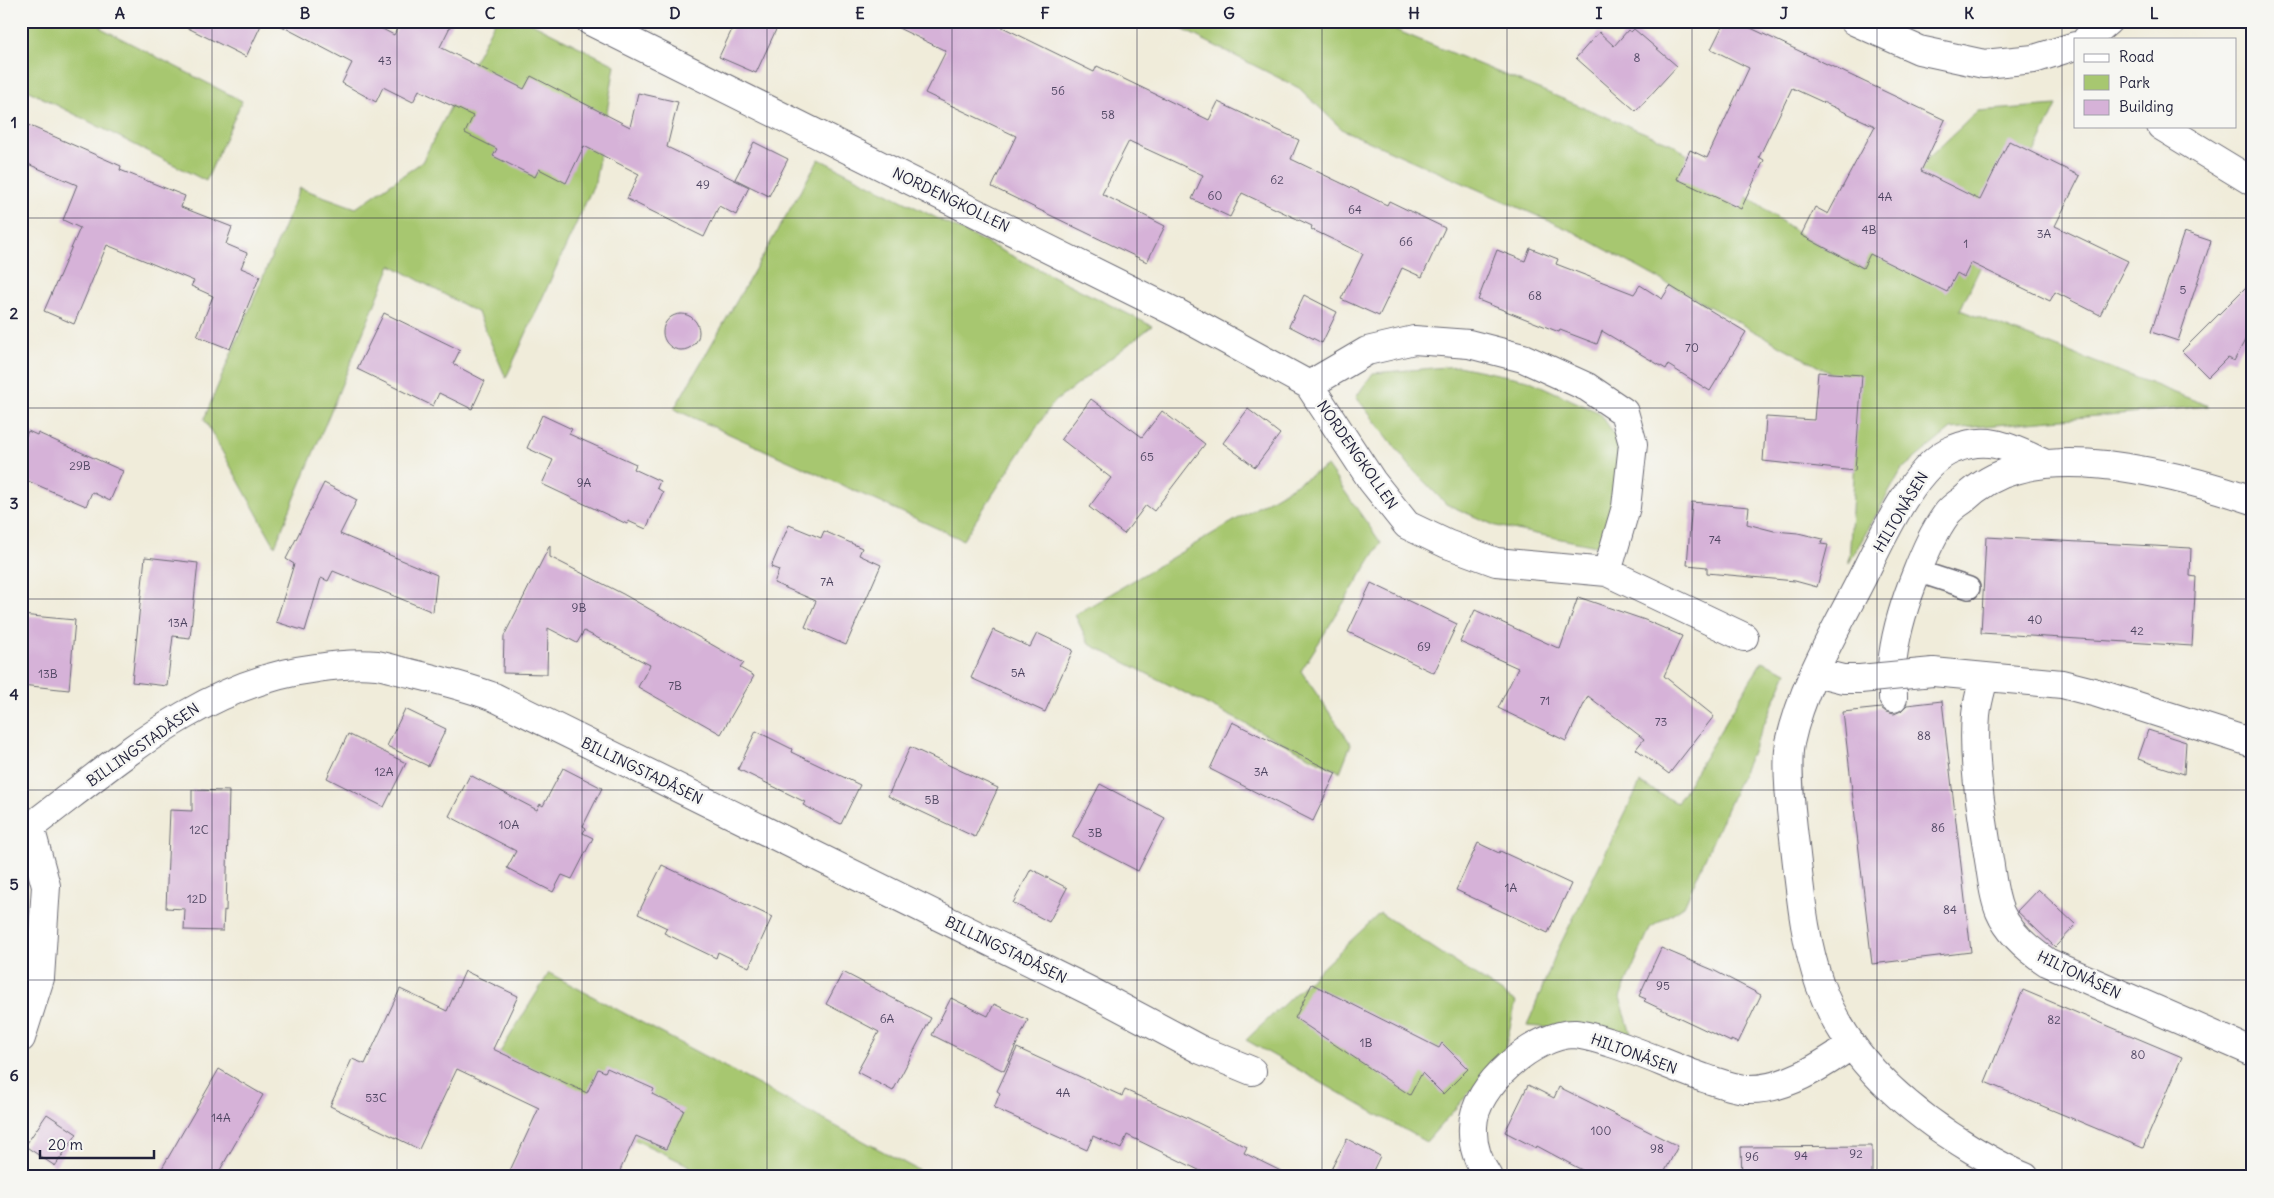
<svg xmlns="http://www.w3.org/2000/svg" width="2274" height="1198" viewBox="0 0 2274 1198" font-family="Delius,sans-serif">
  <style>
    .green { fill: #a7c770; stroke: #647456 }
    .building { fill: #d6b2d8 }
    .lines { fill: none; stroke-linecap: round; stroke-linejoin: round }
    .lane-casing { stroke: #6a6973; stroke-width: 24 }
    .street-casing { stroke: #6a6973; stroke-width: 30 }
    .lane { stroke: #fff; stroke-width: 21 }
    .street { stroke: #fff; stroke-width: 28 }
    .street-bridge-casing { stroke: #6a6973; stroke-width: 30; stroke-linecap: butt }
    .street-bridge { stroke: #fff; stroke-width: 28 }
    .grid { fill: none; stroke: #22223b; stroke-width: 1; stroke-opacity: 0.55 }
    .labels { text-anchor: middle; stroke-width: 5; stroke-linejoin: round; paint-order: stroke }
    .number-label { font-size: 12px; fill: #4f4662 }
    .street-label { font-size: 15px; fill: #22223b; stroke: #f6f6f2 }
    .neatline { fill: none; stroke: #22223b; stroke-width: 2 }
    .grid-label { font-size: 16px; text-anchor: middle; font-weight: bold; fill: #22223b }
  </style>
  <rect width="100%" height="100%" fill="#f6f6f2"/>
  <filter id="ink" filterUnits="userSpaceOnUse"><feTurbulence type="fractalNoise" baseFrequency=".02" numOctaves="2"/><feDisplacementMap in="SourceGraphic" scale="10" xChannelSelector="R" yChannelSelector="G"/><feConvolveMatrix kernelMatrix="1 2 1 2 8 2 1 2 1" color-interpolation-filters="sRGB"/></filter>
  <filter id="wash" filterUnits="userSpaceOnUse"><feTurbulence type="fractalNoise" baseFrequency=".0096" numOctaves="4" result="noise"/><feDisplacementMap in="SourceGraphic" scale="20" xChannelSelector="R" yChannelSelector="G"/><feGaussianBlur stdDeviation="1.12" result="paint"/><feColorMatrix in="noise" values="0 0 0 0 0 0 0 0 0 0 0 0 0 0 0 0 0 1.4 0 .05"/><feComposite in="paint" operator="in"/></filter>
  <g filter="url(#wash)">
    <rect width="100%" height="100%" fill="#f0ecda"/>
    <path class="green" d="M 21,21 L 104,21 L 101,28 L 242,101 L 206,181 L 21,87 Z
      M 495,21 L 528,21 L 615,65 L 595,182 L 506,378 L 478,313 L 391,265 L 275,546 L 204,419 L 300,188 L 356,208 L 422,162 Z
      M 1166,21 L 1374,21 L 1672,144 L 1801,235 L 1863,268 L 1905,172 L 1924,162 L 1978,111 L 2057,105 L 1960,310 L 2209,406 L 1951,429 L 1902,469 L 1849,563 L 1859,389 L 1574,232 L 1343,130 L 1299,88 Z
      M 819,159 L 1152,326 L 1052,404 L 963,540 L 674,409 Z
      M 1458,366 L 1528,380 L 1600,413 L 1629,457 L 1606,548 L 1496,526 L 1446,504 L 1413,470 L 1356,397 L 1373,373 Z
      M 1327,466 L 1381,543 L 1301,671 L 1351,744 L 1340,772 L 1089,644 L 1075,615 Z
      M 1762,661 L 1787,672 L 1684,906 L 1650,928 L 1620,997 L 1631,1034 L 1527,1026 L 1557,951 L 1640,783 L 1677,803 Z
      M 1380,913 L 1516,1002 L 1504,1053 L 1426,1142 L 1246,1040 Z
      M 549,973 L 929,1176 L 929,1177 L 687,1177 L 690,1166 L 489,1070 Z"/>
    <g id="blocks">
      <path class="building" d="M 174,21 L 263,21 L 246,57 Z
        M 272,21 L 367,21 L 394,35 L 401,21 L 453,21 L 440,47 L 524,89 L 531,76 L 630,127 L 638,93 L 678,102 L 667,147 L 749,187 L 736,215 L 719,206 L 704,237 L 627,199 L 639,174 L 584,146 L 566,183 L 539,169 L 535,177 L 493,156 L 497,149 L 465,133 L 473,116 L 419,90 L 413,102 L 383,87 L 376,102 L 342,83 L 352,63 Z
        M 736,21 L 780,21 L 756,73 L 719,57 Z
        M 884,21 L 990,21 L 1094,72 L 1097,66 L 1209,120 L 1218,102 L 1299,140 L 1291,159 L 1387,205 L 1389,201 L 1445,228 L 1422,277 L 1402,268 L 1379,316 L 1341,299 L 1363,254 L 1311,229 L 1312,226 L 1242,193 L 1230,217 L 1192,199 L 1203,175 L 1129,141 L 1102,194 L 1165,226 L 1147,262 L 992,187 L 1016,136 L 925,93 L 946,51 Z
        M 1725,21 L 1736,21 L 1945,120 L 1921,171 L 1980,200 L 2009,141 L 2080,176 L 2055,226 L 2128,261 L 2100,315 L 2055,292 L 2050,301 L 1971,263 L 1964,277 L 1957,273 L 1947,292 L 1870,254 L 1863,268 L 1801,235 L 1815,207 L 1828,214 L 1875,126 L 1792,88 L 1759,157 L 1764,160 L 1741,209 L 1677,179 L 1690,150 L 1707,158 L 1749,68 L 1711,49 Z
        M 1634,29 L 1677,66 L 1636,111 L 1576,58 L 1599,32 L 1614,46 L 1628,30 L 1631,32 Z
        M 21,122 L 121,166 L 120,170 L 185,196 L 181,207 L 232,227 L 226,244 L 247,253 L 241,268 L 260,276 L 230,349 L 197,336 L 213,296 L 191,286 L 194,281 L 107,245 L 74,324 L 44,311 L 80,228 L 63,220 L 77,185 L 21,161 Z
        M 754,142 L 788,159 L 769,196 L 735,179 Z
        M 2184,232 L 2211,241 L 2178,341 L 2151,332 Z
        M 1530,248 L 1558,259 L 1556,264 L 1634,294 L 1640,285 L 1662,299 L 1670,286 L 1746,332 L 1710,391 L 1668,365 L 1666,369 L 1602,331 L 1597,344 L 1560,330 L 1559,332 L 1478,300 L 1497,250 L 1525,261 Z
        M 2253,280 L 2253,325 L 2234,361 L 2227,358 L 2208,377 L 2182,351 Z
        M 1304,295 L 1337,312 L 1322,343 L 1289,326 Z
        M 384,313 L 460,350 L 453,364 L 485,381 L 472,409 L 439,393 L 433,406 L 357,369 Z
        M663 332a18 18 0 1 1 36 0a18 18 0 1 1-36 0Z
        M 1818,372 L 1862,375 L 1855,471 L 1763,461 L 1766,417 L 1814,420 Z
        M 1091,399 L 1142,437 L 1162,411 L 1205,444 L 1154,511 L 1146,505 L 1124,534 L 1089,507 L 1111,478 L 1061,439 Z
        M 1248,409 L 1280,434 L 1255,467 L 1223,443 Z
        M 542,415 L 572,429 L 569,434 L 636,464 L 634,469 L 660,481 L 657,488 L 663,492 L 646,529 L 628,521 L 627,524 L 542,484 L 553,460 L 527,448 Z
        M 28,431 L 37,435 L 38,433 L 123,471 L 110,501 L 92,492 L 86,506 L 21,478 L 21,447 Z
        M 324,483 L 357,500 L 340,534 L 437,575 L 433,612 L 333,571 L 328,581 L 321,578 L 305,631 L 276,622 L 294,564 L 286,559 Z
        M 1692,502 L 1749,507 L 1747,524 L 1774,531 L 1798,533 L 1823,539 L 1821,544 L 1828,545 L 1817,587 L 1795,581 L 1707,573 L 1707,567 L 1687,565 Z
        M 789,525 L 821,538 L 824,531 L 862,548 L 859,555 L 881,565 L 846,645 L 805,627 L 816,601 L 774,583 L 779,570 L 771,567 Z
        M 1986,537 L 2191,548 L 2190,576 L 2196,577 L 2192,646 L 1981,633 Z
        M 550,545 L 550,557 L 623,594 L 744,663 L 740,668 L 754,676 L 721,734 L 638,687 L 650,665 L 584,631 L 577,643 L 548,628 L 547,674 L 503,673 L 504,636 Z
        M 145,557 L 198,563 L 190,638 L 173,636 L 167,686 L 132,682 Z
        M 1371,583 L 1457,624 L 1434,673 L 1348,632 Z
        M 1578,597 L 1645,620 L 1682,636 L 1664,676 L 1714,716 L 1669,774 L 1636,749 L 1644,739 L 1588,696 L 1566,741 L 1498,708 L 1518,668 L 1460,642 L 1475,610 L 1560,649 Z
        M 21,615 L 75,620 L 69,690 L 21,685 Z
        M 993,630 L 1030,647 L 1037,633 L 1073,650 L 1045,712 L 971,678 Z
        M 1942,701 L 1971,952 L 1872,964 L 1843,712 L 1881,708 L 1886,712 L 1894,714 L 1901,711 L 1907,705 Z
        M 405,709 L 446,729 L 428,766 L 387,746 Z
        M 1232,722 L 1336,773 L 1313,821 L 1210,769 Z
        M 2148,730 L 2186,742 L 2184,774 L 2138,759 Z
        M 756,731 L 792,749 L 791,752 L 860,785 L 841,824 L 803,805 L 805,802 L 738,769 Z
        M 348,734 L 406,763 L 384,807 L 327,778 Z
        M 910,747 L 998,788 L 975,837 L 888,796 Z
        M 563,768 L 602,788 L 583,826 L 586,828 L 583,833 L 593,838 L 572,879 L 562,875 L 553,892 L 507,868 L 516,851 L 449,816 L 470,775 L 537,810 L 540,804 L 543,806 Z
        M 1100,784 L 1165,818 L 1138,871 L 1072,837 Z
        M 192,790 L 229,791 L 226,911 L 224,910 L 223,931 L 184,930 L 185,909 L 166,908 L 170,810 L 192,811 Z
        M 1478,843 L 1499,853 L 1500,851 L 1571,884 L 1548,933 L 1456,890 Z
        M 662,865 L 772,917 L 749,967 L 718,952 L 716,958 L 664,933 L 667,928 L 638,914 Z
        M 1031,869 L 1067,888 L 1049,922 L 1013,903 Z
        M 2038,889 L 2076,925 L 2055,947 L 2017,911 Z
        M 1661,948 L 1713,970 L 1761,995 L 1738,1043 L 1731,1040 L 1731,1042 L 1644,1001 L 1646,999 L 1639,996 Z
        M 465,971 L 518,996 L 493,1049 L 587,1093 L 598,1069 L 605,1072 L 607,1068 L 654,1089 L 652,1094 L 684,1110 L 666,1149 L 636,1136 L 617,1177 L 507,1177 L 539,1108 L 457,1069 L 419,1149 L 330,1106 L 352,1059 L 365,1064 L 400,989 L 447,1011 Z
        M 843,972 L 931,1018 L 893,1091 L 857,1072 L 879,1032 L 826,1004 Z
        M 1312,984 L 1439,1048 L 1442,1043 L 1468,1069 L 1443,1094 L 1422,1073 L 1410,1095 L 1295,1018 Z
        M 2023,990 L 2182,1057 L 2143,1148 L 1985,1082 Z
        M 951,998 L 988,1016 L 994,1004 L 1028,1020 L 1004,1071 L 932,1035 Z
        M 1017,1048 L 1122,1096 L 1125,1090 L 1188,1118 L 1247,1147 L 1244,1153 L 1293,1177 L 1213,1177 L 1127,1135 L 1121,1149 L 1093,1136 L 1087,1150 L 994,1108 L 1000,1093 L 997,1091 Z
        M 219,1069 L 263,1095 L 216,1177 L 157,1177 Z
        M 1528,1085 L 1554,1098 L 1559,1087 L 1678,1146 L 1662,1177 L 1595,1177 L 1537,1146 L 1536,1148 L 1505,1132 Z
        M 47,1114 L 77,1134 L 55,1166 L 25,1146 Z
        M 1347,1139 L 1380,1156 L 1370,1177 L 1327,1177 Z
        M 1872,1146 L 1872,1177 L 1742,1177 L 1741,1147 Z"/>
    </g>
  </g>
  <g filter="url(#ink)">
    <use href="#blocks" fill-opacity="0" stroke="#6a6973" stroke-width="1"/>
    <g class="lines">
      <g class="lane-casing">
        <path id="lane" d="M 1917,571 L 1969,588"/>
      </g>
      <g class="street-casing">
        <path id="street" d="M 590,21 L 1177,313 L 1309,385 L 1372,481 L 1407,525 L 1447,544 L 1496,562 L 1607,572 L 1744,637
          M 1854,21 L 1919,50 L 1984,64 L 2034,59 L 2075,46
          M 2087,39 L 2108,21
          M 2161,126 L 2253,182
          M 1309,385 L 1367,351 L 1414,340 L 1469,344 L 1523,358 L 1587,387 L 1624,412 L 1633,444 L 1626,507 L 1607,572
          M 1815,672 L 1843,679 L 1860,679
          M 1933,672 L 2062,684 L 2097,693 L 2253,743
          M 1984,678 C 1981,690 1977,703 1976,715 C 1972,760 1982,815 1989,860 C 1992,877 1993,896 2000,912 C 2009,933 2029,950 2047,962 L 2253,1052
          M 1893,698 C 1893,684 1891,669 1893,656 C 1897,627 1906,599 1917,572 C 1925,552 1933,533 1946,515 C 1950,509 1957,504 1963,500 C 1978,486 1995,475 2015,470 C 2083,450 2187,478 2253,500
          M 21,821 L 30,827 L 46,886 L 40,978 L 21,1038
          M 30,827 C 119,760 203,682 317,668 C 336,665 358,663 377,665 C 388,667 400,671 410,673 C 439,680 467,687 494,697 L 1092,992 L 1201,1050 L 1252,1071
          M 1488,1177 C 1478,1162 1472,1145 1473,1127 C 1473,1086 1536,1033 1575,1034 C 1586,1035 1598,1039 1608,1042 C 1641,1052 1672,1067 1704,1078 C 1717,1082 1732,1088 1745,1089 C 1784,1091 1821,1066 1852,1045
          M 2025,1177 C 2007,1170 1990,1160 1973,1150 C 1908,1111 1846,1058 1820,985 C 1805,943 1801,899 1796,855 C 1793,827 1785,770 1790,743 C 1803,683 1837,628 1864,574 C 1882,538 1915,463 1954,449 C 1991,434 2012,449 2046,464"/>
      </g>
      <use href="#lane" class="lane"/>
      <use href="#street" class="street"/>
      <g class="street-bridge-casing">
        <path id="street-bridge" d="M 1860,679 L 1933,672"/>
      </g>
      <use href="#street-bridge" class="street-bridge"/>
    </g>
  </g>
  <path class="grid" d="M 212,21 L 212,1177M 397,21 L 397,1177M 582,21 L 582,1177M 767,21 L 767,1177M 952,21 L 952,1177M 1137,21 L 1137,1177M 1322,21 L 1322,1177M 1507,21 L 1507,1177M 1692,21 L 1692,1177M 1877,21 L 1877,1177M 2062,21 L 2062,1177M 21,218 L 2253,218M 21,408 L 2253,408M 21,599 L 2253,599M 21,790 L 2253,790M 21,980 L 2253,980"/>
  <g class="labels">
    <g class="number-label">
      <text x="1637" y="62">8</text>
      <text x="385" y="65">43</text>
      <text x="1058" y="95">56</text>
      <text x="1108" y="119">58</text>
      <text x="1277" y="184">62</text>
      <text x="703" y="189">49</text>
      <text x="1215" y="200">60</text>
      <text x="1885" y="201">4A</text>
      <text x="1355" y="214">64</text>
      <text x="1869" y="234">4B</text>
      <text x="2044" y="238">3A</text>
      <text x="1406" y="246">66</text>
      <text x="1966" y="248">1</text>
      <text x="2183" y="294">5</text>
      <text x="1535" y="300">68</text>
      <text x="1692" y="352">70</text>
      <text x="1147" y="461">65</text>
      <text x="80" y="470">29B</text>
      <text x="584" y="487">9A</text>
      <text x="1715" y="544">74</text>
      <text x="827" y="586">7A</text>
      <text x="579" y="612">9B</text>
      <text x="2035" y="624">40</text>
      <text x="178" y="627">13A</text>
      <text x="2137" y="635">42</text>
      <text x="1424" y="651">69</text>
      <text x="1018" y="677">5A</text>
      <text x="48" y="678">13B</text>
      <text x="675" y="690">7B</text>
      <text x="1545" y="705">71</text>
      <text x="1661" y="726">73</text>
      <text x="1924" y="740">88</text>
      <text x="384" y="776">12A</text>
      <text x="1261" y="776">3A</text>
      <text x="932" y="804">5B</text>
      <text x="509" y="829">10A</text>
      <text x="1938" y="832">86</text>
      <text x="199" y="834">12C</text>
      <text x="1095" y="837">3B</text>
      <text x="1511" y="892">1A</text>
      <text x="197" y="903">12D</text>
      <text x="1950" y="914">84</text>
      <text x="1663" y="990">95</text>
      <text x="887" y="1023">6A</text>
      <text x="2054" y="1024">82</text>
      <text x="1366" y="1047">1B</text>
      <text x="2138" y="1059">80</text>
      <text x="1063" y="1097">4A</text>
      <text x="376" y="1102">53C</text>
      <text x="221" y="1122">14A</text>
      <text x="1601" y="1135">100</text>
      <text x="1657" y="1153">98</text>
      <text x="1856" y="1158">92</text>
      <text x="1801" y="1160">94</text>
      <text x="1752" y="1161">96</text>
    </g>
    <g class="street-label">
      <text transform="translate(951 200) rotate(26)" y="5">NORDENGKOLLEN</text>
      <text transform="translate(1357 455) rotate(55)" y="5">NORDENGKOLLEN</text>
      <text transform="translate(1901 512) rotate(-59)" y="5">HILTONÅSEN</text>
      <text transform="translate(143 745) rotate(-35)" y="5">BILLINGSTADÅSEN</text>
      <text transform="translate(642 771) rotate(26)" y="5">BILLINGSTADÅSEN</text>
      <text transform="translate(1006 950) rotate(26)" y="5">BILLINGSTADÅSEN</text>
      <text transform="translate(2079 975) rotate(26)" y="5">HILTONÅSEN</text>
      <text transform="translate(1634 1054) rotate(20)" y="5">HILTONÅSEN</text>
    </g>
  </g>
  <rect width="2274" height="1198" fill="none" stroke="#f6f6f2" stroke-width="55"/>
  <rect x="2074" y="38" width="162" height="90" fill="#f6f6f2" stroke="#a1a1a9"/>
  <rect x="2084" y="54" width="25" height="8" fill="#ffffff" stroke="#a1a1a9"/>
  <text x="2119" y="62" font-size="15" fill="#22223b">Road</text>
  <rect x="2084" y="75" width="25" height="15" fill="#a7c770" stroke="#a1a1a9"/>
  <text x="2119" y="88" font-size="15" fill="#22223b">Park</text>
  <rect x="2084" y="100" width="25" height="15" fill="#d6b2d8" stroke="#a1a1a9"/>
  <text x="2119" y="112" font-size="15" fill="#22223b">Building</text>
  <path d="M40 1150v8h114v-8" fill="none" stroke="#22223b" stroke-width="2.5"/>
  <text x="48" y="1150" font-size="15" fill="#22223b" stroke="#f6f6f2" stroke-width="4" paint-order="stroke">20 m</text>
  <rect x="28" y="28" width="2218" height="1142" class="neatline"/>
  <g class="grid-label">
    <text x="120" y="19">A</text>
    <text x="305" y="19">B</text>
    <text x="490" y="19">C</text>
    <text x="675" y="19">D</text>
    <text x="860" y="19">E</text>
    <text x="1045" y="19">F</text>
    <text x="1229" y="19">G</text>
    <text x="1414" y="19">H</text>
    <text x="1599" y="19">I</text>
    <text x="1784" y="19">J</text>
    <text x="1969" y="19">K</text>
    <text x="2154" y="19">L</text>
    <text x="14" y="128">1</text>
    <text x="14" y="319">2</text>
    <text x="14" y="509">3</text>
    <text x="14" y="700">4</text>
    <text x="14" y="890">5</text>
    <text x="14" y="1081">6</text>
  </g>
</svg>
